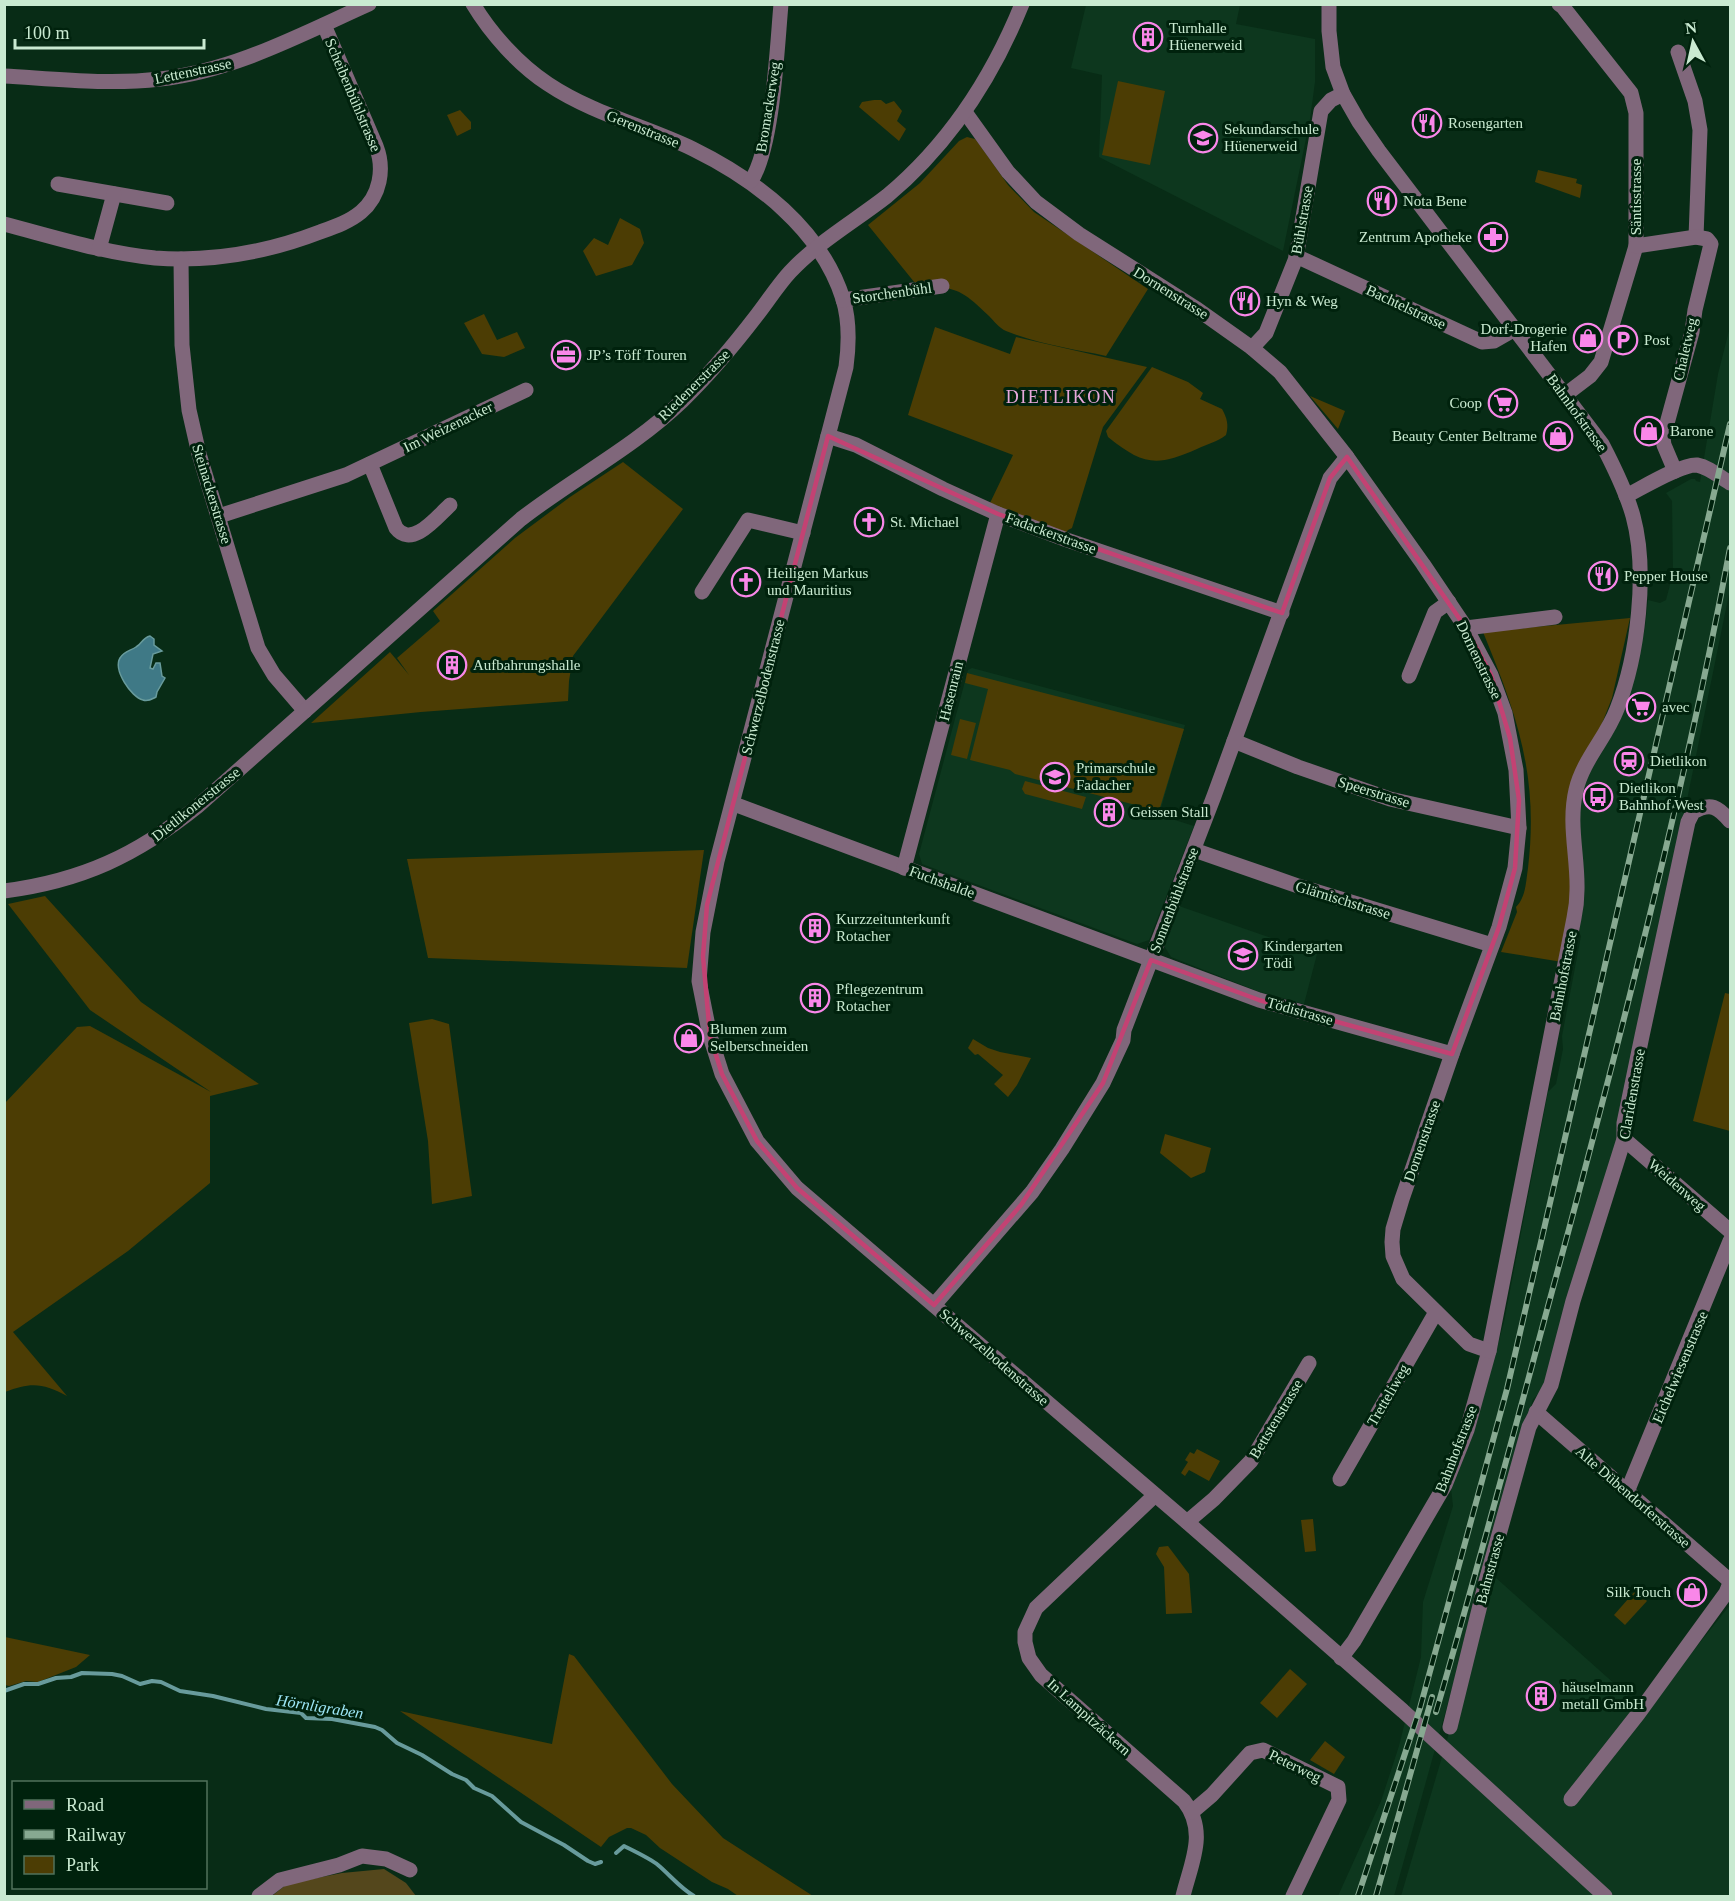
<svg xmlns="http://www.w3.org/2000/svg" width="1735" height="1901" font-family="Georgia,serif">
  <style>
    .built { fill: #0d371e }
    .green { fill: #4c3d04 }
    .forest { fill: #54471c }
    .water { fill: #3f7986; stroke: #689b9c; stroke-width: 1.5 }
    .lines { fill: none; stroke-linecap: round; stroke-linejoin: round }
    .stream { stroke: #689b9c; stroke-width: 4 }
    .minor { stroke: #80677b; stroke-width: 15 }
    .rail-casing { stroke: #87a991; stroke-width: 6 }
    .rail { stroke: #00220d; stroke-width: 4; stroke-dasharray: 11; stroke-linecap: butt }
    .marked { fill: none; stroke: #c34273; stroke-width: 4.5; stroke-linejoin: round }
    .labels { text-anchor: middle; stroke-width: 6; stroke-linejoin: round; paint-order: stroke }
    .poi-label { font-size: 15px; fill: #c9ead1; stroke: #00220d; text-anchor: start }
    .street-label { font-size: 15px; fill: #c9ead1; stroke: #00220d }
    .water-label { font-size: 16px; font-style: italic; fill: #9ce6f6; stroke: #00220d }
    .quarter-label { font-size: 18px; letter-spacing: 1.5px; fill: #e7a8dc; stroke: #00220d }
  </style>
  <rect width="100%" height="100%" fill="#082c16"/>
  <g class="built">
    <polygon points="1086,5 1240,5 1236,24 1315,39 1315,82 1310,119 1283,251 1099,157 1102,75 1071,68"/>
    <polygon points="1730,327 1730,589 1614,1158 1543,1389 1533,1399 1394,1896 1338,1896 1381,1801 1399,1746 1421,1657 1423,1602 1453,1506 1451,1488 1476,1425 1504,1322 1548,1092 1556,1084 1563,1049 1562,1036 1581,936 1579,932 1584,902 1579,819 1583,788 1589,774 1619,723 1629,696 1645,628 1648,600 1660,603 1666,600 1673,573 1672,501 1666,493 1691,479 1695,479 1696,481 1700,482 1718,374"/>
    <polygon points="972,668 1185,725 1159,815 1194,826 1149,940 1137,944 922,864 919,854 968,670"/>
    <polygon points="1179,906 1317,954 1304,1004 1257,991 1171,957 1163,944"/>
    <polygon points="1495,1577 1645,1711 1730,1605 1730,1896 1401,1896"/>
  </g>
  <g class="green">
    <polygon points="1118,81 1165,91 1150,165 1102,155"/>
    <polygon points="874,100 881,100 886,104 894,101 902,111 897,121 906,129 899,141 859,107 862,102"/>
    <polygon points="460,110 471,122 471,129 457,136 447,115"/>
    <path d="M967,137L975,139L979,144L1008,185L1034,212L1148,289L1106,356C1073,349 1037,344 1006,331C999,328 994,321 989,316C963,291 955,285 919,288L868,225L920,183L959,141Z"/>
    <polygon points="1538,170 1577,179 1576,183 1582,185 1580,198 1535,182"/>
    <polygon points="620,218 640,229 644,243 632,265 596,276 583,251 594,238 608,245"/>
    <polygon points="484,314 497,340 517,332 525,348 504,357 482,354 464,323"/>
    <polygon points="935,327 1010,354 1016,337 1147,367 1103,427 1072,528 1068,530 1066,533 990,503 1013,455 908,415"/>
    <path d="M1152,367L1188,382L1203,393L1200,399L1222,409C1227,418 1229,425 1226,435C1217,442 1207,444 1197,449C1156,467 1143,465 1108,437L1106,431Z"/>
    <polygon points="1310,396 1345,411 1338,429"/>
    <polygon points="623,462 683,509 573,656 569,681 568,701 421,712 311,723 390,652 409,675 397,658 440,621 433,611 515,538 570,497"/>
    <path d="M1630,618L1612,698L1601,726L1575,778L1573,890L1562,962L1501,952L1517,912L1516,907C1526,897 1526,881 1528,868C1539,776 1517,715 1483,632Z"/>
    <polygon points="967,673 1184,729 1159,811 1015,774 1010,770 970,760 988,689 965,683"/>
    <polygon points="960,719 976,723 967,759 951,755"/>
    <polygon points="1025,781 1086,797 1082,809 1025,794 1022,789"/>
    <polygon points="704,850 687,968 428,958 407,859"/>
    <path d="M45,896L141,1002L259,1084L210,1096V1183L128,1251L13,1332L67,1396C43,1383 31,1382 5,1392V1103L77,1027L90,1026L211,1092L90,1010L8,904Z"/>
    <polygon points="1725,993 1730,994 1730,1131 1693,1121"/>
    <polygon points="432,1019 449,1024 472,1196 432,1204 428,1141 409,1023"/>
    <polygon points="973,1039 988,1048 1000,1052 1031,1058 1017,1085 1008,1097 994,1084 1003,1075 978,1054 975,1055 968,1048"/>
    <polygon points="1165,1134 1211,1148 1205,1172 1191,1178 1160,1153"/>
    <polygon points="1197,1449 1220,1461 1209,1481 1189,1470 1185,1476 1181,1473 1188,1462 1185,1460 1190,1452 1194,1454"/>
    <polygon points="1313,1519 1316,1551 1305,1552 1301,1520"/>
    <polygon points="1168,1546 1189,1574 1192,1613 1166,1614 1164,1567 1156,1554 1159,1547"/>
    <polygon points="1636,1590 1647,1601 1625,1625 1614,1615"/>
    <polygon points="5,1637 90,1655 76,1667 38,1682 26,1681 9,1686 5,1685"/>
    <polygon points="569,1654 574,1656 672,1784 723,1838 813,1896 738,1896 728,1889 712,1882 660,1848 646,1835 631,1828 627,1828 609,1837 601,1847 400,1711 552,1744"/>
    <polygon points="1290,1669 1307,1684 1277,1718 1260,1703"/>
    <polygon points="1325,1741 1345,1757 1334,1774 1310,1760"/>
  </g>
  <polygon class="forest" points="384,1869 406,1883 416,1896 272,1896 287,1884 342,1873"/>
  <path class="water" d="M150,636L154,639V645L162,651L153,654L150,668L153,669L156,663H160L162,676L165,678L157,692L156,697C152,699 148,702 143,700C131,697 113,670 120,658C124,651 130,651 136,647C142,644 142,638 150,636Z"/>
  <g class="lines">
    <g class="stream">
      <polyline points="4,1691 24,1684 38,1684 56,1678 71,1677 82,1673 112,1674 122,1676 140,1684 152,1681 161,1682 180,1691 213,1696 266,1709 301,1713 306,1718 332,1719 375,1727 382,1730 397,1743 422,1755 452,1774 466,1780 474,1788 492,1796 521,1822 564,1845 588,1861 595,1864 601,1862"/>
      <path d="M616,1853L624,1846C632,1850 651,1859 658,1865C670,1875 680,1888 694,1896"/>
    </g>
    <g class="minor">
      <path d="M473,4C491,34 519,65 548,84C593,114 645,126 693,149C756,180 821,229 843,299C850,322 849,345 846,367L717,861L703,932L699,981L710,1036L722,1074L757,1141L797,1188L1187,1522L1403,1711L1605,1896"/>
      <path d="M1329,4V31L1333,67L1343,94L1359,122L1379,151L1602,444C1614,467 1626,491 1633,516C1648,571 1638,656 1617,709C1606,738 1583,760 1576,790C1568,824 1578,857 1577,890C1577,899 1576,909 1574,918L1489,1351L1467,1430L1445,1485L1354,1641L1341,1658"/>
      <polyline points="1559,4 1563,7 1631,93 1636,113 1636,246 1601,362 1590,376 1565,395"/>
      <polyline points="1678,52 1695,101 1700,130 1696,237"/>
      <path d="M4,76C56,79 108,85 160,79C234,71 302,34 369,4"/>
      <polyline points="965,112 1008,172 1036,202 1079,234 1197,309 1252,348 1280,372 1347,457 1423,564 1466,628 1491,675 1505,713 1516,770 1519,828 1515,868 1499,927 1452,1054 1402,1199 1393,1229 1392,1242 1393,1256 1403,1279 1469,1344 1489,1351"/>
      <path d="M751,181C773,147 777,48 781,4"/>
      <polyline points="58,184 167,203"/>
      <path d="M4,224C54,237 104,253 155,258C211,262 268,252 320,232C334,227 349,222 361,212C380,196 385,169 376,146L324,25"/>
      <polyline points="1636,246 1696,237 1707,239 1711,244 1695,310 1692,332 1663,438 1664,445 1675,471"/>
      <polyline points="99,249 114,194"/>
      <polyline points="1296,256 1482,342 1494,341 1515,329"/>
      <polyline points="181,259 182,345 189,410 199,454 258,648 274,675 305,711"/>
      <polyline points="843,300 942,286"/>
      <polyline points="1252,348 1266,333 1296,258 1321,111 1331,100 1343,94"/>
      <polyline points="828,436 856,445 943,489 998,514 1067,540 1282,613"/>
      <path d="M370,464L396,528C412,549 437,517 450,505"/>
      <path d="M1626,496C1642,488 1681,464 1697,465C1709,467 1720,477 1730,483"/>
      <polyline points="219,516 346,475 526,390"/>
      <polyline points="702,592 748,520 803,533"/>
      <polyline points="1466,628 1555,617"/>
      <polyline points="1409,676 1435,612 1449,602"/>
      <polyline points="1234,741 1298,767 1390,799 1519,828"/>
      <polyline points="734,804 1259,1000 1452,1054"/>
      <polyline points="1194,850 1298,886 1492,945"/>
      <polyline points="904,868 998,514"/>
      <path d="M4,891C82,881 137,855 198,806L521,519C574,478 634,447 682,401C710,374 734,345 757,315C768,301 778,285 790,272C818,242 855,221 887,196C948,145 992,78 1022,4"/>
      <polyline points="1624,1139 1730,1231"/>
      <polyline points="934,1305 1032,1192 1062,1149 1103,1083 1123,1040 1124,1030 1214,796 1330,478 1347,457"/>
      <polyline points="1536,1412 1730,1581"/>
      <polyline points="1340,1479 1436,1312"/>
      <polyline points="1627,1492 1730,1241"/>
      <path d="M1154,1496L1036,1608L1025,1632V1642L1029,1658L1041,1675L1184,1801C1208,1832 1191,1863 1183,1896"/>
      <polyline points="1187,1522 1214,1499 1251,1461 1309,1363"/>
      <path d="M1450,1727L1486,1581L1529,1427L1551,1385L1573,1301L1624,1139V1123L1642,1036L1688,822L1693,812C1711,802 1718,807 1730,821"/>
      <polyline points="1571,1799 1638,1714 1726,1593 1730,1583"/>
      <polyline points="1192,1812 1212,1795 1250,1753 1263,1750 1338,1787 1339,1800 1293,1896"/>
      <polyline points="259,1896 280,1880 339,1865 362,1856 386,1859 410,1870"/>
    </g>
    <g class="rail-casing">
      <g id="rail">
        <path d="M1436,1712C1483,1551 1525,1390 1569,1229C1629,1004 1687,777 1730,548"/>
        <polyline points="1358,1896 1420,1708 1507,1389 1730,424"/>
        <polyline points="1376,1896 1432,1697"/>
      </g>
    </g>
    <use href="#rail" class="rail"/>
  </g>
  <path class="marked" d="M828,436L998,514L1282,613L1330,478L1347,457L1466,628L1491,675L1510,738L1519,800L1515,868L1499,927L1452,1054L1259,1000L1151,960L1103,1083L1021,1205L934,1305L797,1188L757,1141L722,1074L710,1036L703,956L707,905Z"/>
  <defs>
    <g id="building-ring" transform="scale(1.5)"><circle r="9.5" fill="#00220d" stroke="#f987e9" stroke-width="1.5"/><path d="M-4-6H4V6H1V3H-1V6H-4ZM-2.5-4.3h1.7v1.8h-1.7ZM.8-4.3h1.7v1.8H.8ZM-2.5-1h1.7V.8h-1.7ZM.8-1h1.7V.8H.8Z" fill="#f987e9"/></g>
    <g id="restaurant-ring" transform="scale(1.5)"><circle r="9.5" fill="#00220d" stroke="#f987e9" stroke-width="1.5"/><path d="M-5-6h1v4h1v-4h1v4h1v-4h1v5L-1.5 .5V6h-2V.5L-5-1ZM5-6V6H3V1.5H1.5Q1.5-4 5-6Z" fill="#f987e9"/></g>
    <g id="school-ring" transform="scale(1.5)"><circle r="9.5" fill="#00220d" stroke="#f987e9" stroke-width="1.5"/><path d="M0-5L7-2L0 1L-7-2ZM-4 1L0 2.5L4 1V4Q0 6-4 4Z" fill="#f987e9"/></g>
    <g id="pharmacy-ring" transform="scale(1.5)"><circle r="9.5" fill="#00220d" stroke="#f987e9" stroke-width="1.5"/><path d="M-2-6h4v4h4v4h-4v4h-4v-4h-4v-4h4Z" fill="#f987e9"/></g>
    <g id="shop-ring" transform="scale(1.5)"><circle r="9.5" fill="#00220d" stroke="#f987e9" stroke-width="1.5"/><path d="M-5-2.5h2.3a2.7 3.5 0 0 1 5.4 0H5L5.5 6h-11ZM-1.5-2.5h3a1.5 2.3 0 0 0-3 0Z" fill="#f987e9"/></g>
    <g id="parking-ring" transform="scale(1.5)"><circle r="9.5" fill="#00220d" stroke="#f987e9" stroke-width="1.5"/><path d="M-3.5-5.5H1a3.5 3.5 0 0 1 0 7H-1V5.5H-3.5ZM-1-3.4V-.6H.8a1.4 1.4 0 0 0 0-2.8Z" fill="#f987e9"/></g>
    <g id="office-ring" transform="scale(1.5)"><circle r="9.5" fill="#00220d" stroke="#f987e9" stroke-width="1.5"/><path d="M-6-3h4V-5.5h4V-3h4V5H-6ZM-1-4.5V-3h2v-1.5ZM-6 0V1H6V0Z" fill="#f987e9"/></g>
    <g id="supermarket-ring" transform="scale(1.5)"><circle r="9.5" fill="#00220d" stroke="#f987e9" stroke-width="1.5"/><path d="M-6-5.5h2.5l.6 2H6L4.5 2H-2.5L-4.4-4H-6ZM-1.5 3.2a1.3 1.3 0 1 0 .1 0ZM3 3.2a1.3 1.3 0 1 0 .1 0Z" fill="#f987e9"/></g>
    <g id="church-ring" transform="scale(1.5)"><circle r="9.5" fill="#00220d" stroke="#f987e9" stroke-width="1.5"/><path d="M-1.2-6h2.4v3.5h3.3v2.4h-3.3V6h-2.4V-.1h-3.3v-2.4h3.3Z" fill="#f987e9"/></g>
    <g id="station-ring" transform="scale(1.5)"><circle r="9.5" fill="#00220d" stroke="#f987e9" stroke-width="1.5"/><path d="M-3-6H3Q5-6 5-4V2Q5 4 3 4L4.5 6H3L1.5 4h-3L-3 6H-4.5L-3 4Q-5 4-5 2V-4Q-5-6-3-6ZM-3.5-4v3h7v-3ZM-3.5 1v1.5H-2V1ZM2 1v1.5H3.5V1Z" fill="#f987e9"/></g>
    <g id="bus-ring" transform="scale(1.5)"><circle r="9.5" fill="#00220d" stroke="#f987e9" stroke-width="1.5"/><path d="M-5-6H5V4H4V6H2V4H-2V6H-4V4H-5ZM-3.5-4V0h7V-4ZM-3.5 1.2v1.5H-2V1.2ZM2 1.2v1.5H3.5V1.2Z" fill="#f987e9"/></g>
  </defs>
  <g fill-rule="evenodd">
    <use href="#building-ring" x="1148" y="37"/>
    <use href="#restaurant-ring" x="1427" y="123"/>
    <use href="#school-ring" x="1203" y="138"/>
    <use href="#restaurant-ring" x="1382" y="201"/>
    <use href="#pharmacy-ring" x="1493" y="237"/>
    <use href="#restaurant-ring" x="1245" y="301"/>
    <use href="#shop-ring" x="1588" y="338"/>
    <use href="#parking-ring" x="1623" y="340"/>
    <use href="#office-ring" x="566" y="355"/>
    <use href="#supermarket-ring" x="1503" y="403"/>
    <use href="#shop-ring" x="1649" y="431"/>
    <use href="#shop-ring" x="1558" y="436"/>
    <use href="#church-ring" x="869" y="522"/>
    <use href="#restaurant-ring" x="1603" y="576"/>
    <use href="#church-ring" x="746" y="582"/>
    <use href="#building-ring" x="452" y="665"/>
    <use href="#supermarket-ring" x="1641" y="707"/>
    <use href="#station-ring" x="1629" y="761"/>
    <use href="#school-ring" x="1055" y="777"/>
    <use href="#bus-ring" x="1598" y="797"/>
    <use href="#building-ring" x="1109" y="812"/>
    <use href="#building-ring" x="815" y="928"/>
    <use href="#school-ring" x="1243" y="955"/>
    <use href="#building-ring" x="815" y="998"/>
    <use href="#shop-ring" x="689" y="1038"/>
    <use href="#shop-ring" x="1692" y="1592"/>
    <use href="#building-ring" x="1541" y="1696"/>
  </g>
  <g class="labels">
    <g class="poi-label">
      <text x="1169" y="33">Turnhalle<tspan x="1169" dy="17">Hüenerweid</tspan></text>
      <text x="1448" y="128">Rosengarten</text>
      <text x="1224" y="134">Sekundarschule<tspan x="1224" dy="17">Hüenerweid</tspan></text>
      <text x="1403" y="206">Nota Bene</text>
      <text x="1472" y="242" text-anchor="end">Zentrum Apotheke</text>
      <text x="1266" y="306">Hyn &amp; Weg</text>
      <text x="1567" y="334" text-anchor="end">Dorf-Drogerie<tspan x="1567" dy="17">Hafen</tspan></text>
      <text x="1644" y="345">Post</text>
      <text x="587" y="360">JP’s Töff Touren</text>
      <text x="1482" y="408" text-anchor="end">Coop</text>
      <text x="1670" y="436">Barone</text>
      <text x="1537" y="441" text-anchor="end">Beauty Center Beltrame</text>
      <text x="890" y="527">St. Michael</text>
      <text x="767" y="578">Heiligen Markus<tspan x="767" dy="17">und Mauritius</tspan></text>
      <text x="1624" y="581">Pepper House</text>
      <text x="473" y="670">Aufbahrungshalle</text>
      <text x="1662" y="712">avec</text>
      <text x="1650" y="766">Dietlikon</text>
      <text x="1076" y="773">Primarschule<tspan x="1076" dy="17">Fadacher</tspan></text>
      <text x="1619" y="793">Dietlikon<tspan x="1619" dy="17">Bahnhof West</tspan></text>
      <text x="1130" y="817">Geissen Stall</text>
      <text x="836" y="924">Kurzzeitunterkunft<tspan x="836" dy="17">Rotacher</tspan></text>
      <text x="1264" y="951">Kindergarten<tspan x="1264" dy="17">Tödi</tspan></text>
      <text x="836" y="994">Pflegezentrum<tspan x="836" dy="17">Rotacher</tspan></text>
      <text x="710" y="1034">Blumen zum<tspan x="710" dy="17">Selberschneiden</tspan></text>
      <text x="1671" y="1597" text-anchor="end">Silk Touch</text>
      <text x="1562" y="1692">häuselmann<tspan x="1562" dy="17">metall GmbH</tspan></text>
    </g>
    <g class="street-label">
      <text transform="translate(193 71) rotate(-12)" y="5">Lettenstrasse</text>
      <text transform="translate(353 95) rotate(67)" y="5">Scheibenbühlstrasse</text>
      <text transform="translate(768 107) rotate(-81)" y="5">Bromackerweg</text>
      <text transform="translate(643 129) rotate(22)" y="5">Gerenstrasse</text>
      <text transform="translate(1636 197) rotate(-90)" y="5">Säntisstrasse</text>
      <text transform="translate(1302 220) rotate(-80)" y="5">Bühlstrasse</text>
      <text transform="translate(892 293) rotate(-8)" y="5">Storchenbühl</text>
      <text transform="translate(1171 293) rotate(32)" y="5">Dornenstrasse</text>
      <text transform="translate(1406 307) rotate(25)" y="5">Bachtelstrasse</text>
      <text transform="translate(1685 349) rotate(-77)" y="5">Chaletweg</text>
      <text transform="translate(694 385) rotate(-45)" y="5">Riedenerstrasse</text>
      <text transform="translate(1577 413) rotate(54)" y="5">Bahnhofstrasse</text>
      <text transform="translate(448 427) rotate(-26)" y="5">Im Weizenacker</text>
      <text transform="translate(212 494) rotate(73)" y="5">Steinackerstrasse</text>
      <text transform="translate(1051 533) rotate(20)" y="5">Fadackerstrasse</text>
      <text transform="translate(1479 660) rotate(64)" y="5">Dornenstrasse</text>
      <text transform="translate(763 687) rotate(-76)" y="5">Schwerzelbodenstrasse</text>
      <text transform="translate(951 691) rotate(-76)" y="5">Hasenrain</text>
      <text transform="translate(1374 792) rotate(17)" y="5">Speerstrasse</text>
      <text transform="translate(196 804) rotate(-39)" y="5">Dietlikonerstrasse</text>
      <text transform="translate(942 882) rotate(20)" y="5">Fuchshalde</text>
      <text transform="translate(1174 900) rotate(-69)" y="5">Sonnenbühlstrasse</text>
      <text transform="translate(1343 900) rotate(17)" y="5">Glärnischstrasse</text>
      <text transform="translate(1563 976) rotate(-79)" y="5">Bahnhofstrasse</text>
      <text transform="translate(1300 1011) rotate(16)" y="5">Tödistrasse</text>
      <text transform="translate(1632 1094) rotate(-80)" y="5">Claridenstrasse</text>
      <text transform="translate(1422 1141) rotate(-71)" y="5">Dornenstrasse</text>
      <text transform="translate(1677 1185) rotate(41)" y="5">Weidenweg</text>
      <text transform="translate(994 1357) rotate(41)" y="5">Schwerzelbodenstrasse</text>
      <text transform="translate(1680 1367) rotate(-67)" y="5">Eichelwiesenstrasse</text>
      <text transform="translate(1388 1395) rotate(-60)" y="5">Tretteliweg</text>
      <text transform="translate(1276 1419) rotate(-59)" y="5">Bettstenstrasse</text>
      <text transform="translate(1456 1449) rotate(-69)" y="5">Bahnhofstrasse</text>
      <text transform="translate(1633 1497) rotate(41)" y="5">Alte Dübendorferstrasse</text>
      <text transform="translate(1490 1569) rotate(-75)" y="5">Bahnstrasse</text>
      <text transform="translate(1089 1717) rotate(42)" y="5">In Lampitzäckern</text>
      <text transform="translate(1295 1766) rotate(26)" y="5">Peterweg</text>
    </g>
    <g class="water-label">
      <text transform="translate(320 1706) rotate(9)" y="6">Hörnligraben</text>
    </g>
    <g class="quarter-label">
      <text x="1061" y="403">DIETLIKON</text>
    </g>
  </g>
  <rect width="1735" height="1901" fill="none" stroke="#c9ead1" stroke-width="12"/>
  <rect x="12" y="1781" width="195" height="108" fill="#00220d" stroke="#50725b" stroke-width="1.5"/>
  <rect x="24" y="1800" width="30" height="9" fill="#80677b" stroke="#50725b" stroke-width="1.5"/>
  <text x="66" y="1811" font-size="18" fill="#c9ead1">Road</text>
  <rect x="24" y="1830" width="30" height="9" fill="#87a991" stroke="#50725b" stroke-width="1.5"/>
  <text x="66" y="1841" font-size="18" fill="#c9ead1">Railway</text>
  <rect x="24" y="1856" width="30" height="18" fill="#4c3d04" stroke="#50725b" stroke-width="1.5"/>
  <text x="66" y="1871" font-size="18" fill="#c9ead1">Park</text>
  <g transform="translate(1693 42) rotate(352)" stroke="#00220d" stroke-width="4.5" paint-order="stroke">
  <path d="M0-4.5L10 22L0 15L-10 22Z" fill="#c9ead1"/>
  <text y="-9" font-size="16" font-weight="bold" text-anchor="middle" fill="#c9ead1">N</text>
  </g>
  <path d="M15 39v9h189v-9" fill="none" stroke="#c9ead1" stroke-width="3"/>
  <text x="24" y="39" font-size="18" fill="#c9ead1" stroke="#00220d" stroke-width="4.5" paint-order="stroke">100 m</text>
</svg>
